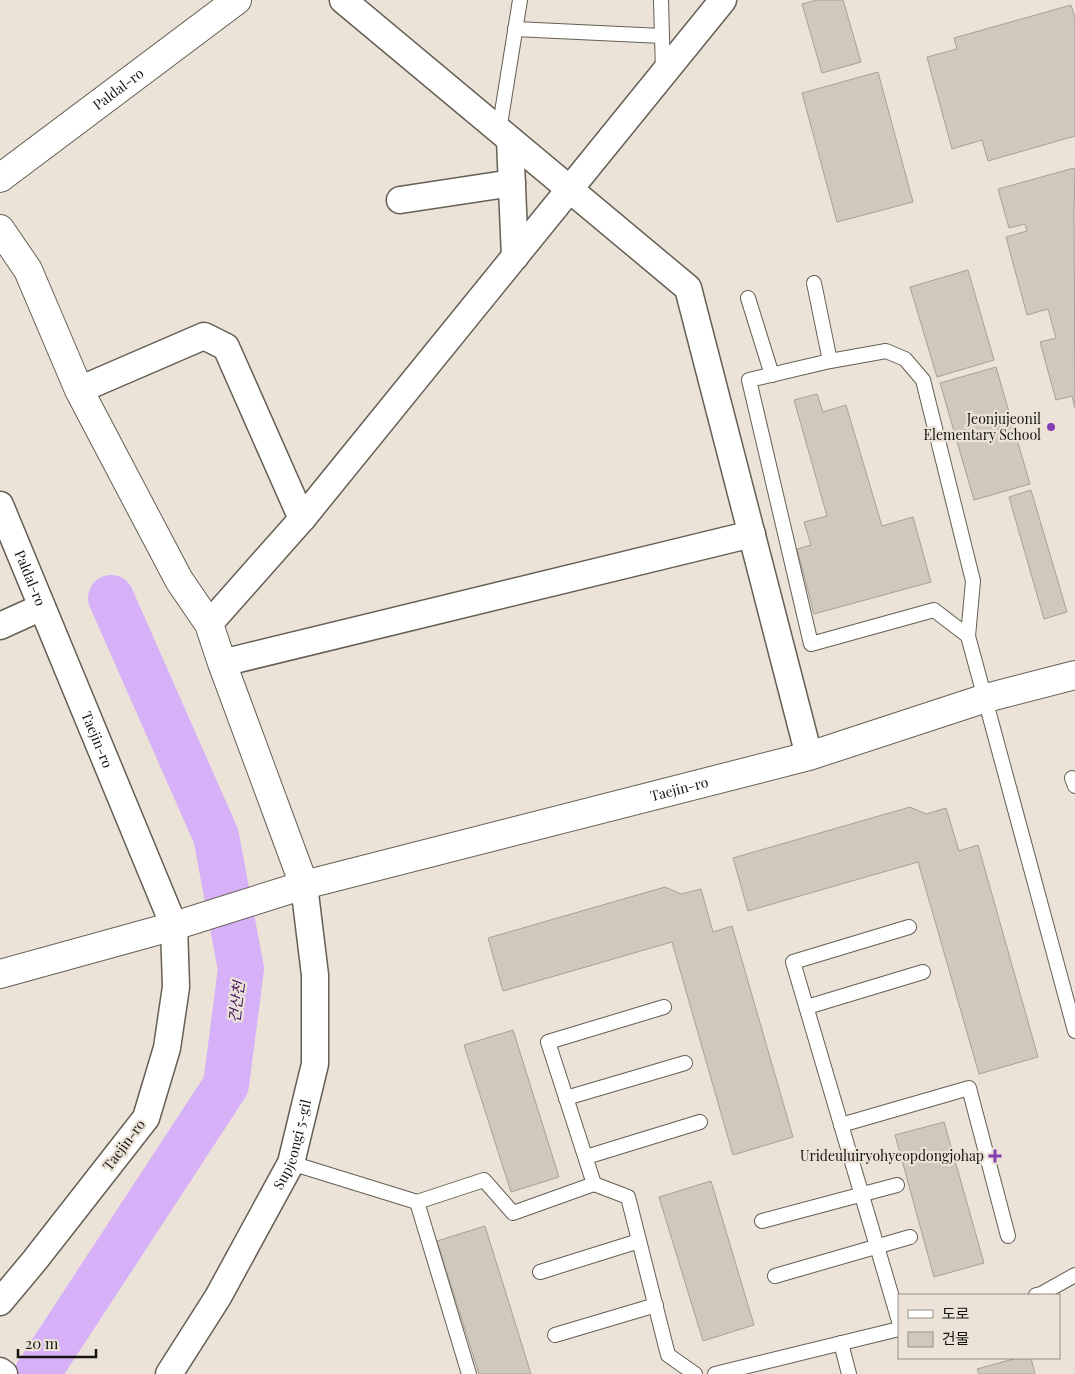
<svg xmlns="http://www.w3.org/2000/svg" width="1075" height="1374" font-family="'Playfair Display','Noto Sans KR',serif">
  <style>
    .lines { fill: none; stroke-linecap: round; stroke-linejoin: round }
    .river { stroke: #d7b1f7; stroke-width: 46 }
    .building { fill: #cfc8bc; stroke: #a7a095 }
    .service-casing { stroke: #655f54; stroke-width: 16 }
    .minor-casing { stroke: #655f54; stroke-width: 29 }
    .tertiary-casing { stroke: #655f54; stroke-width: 30 }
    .service { stroke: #fff; stroke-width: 14 }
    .minor { stroke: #fff; stroke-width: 26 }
    .tertiary { stroke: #fff; stroke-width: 28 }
    .poi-dot { fill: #833eb1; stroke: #ebe3d7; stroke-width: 2 }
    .labels { text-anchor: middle; stroke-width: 4.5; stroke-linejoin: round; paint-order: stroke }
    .street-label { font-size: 14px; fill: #161410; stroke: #ebe3d7 }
    .poi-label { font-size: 14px; fill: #161410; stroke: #ebe3d7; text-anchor: end }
    .water-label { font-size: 15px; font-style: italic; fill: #431261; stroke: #ebe3d7 }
  </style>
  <rect width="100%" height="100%" fill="#ebe3d7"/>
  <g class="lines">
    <polyline class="river" points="37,1374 226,1085 241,969 216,836 111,598"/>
  </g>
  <g class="building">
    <polygon points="817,0 843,0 861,62 822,73 802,4"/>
    <polygon points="1071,5 1075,18 1075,136 988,161 982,140 952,149 927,57 957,49 954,38"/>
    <polygon points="878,72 913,202 837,222 802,93"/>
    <polygon points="1074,168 1075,171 1074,210 1075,408 1072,396 1056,400 1040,342 1056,338 1048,309 1027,315 1006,237 1027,231 1025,224 1009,228 998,189"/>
    <polygon points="968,270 994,360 937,377 910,287"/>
    <polygon points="996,367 1030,484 974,500 940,383"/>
    <polygon points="817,394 823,412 846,405 882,526 913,517 931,582 814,614 797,549 811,545 804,522 827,516 794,400"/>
    <polygon points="1031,490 1067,612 1044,619 1009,497"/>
    <polygon points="910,807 926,814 946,808 959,851 978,845 1038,1057 979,1074 918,862 748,911 733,858"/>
    <polygon points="665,887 681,894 701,889 713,932 732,926 793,1137 733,1155 672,942 503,991 488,938"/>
    <polygon points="513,1030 559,1177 511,1192 464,1045"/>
    <polygon points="944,1122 984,1263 934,1277 895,1135"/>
    <polygon points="711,1181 754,1325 703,1341 659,1197"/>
    <polygon points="485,1226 531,1374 479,1374 437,1241"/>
    <polygon points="1017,1358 1031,1358 1035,1374 979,1374 977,1369"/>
  </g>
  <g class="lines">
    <g class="service-casing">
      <g id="service">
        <polyline points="661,0 663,72"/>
        <polyline points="515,29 662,36"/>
        <polyline points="499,131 520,0"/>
        <polyline points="814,283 830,361"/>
        <polyline points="748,298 772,375"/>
        <polyline points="968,636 934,610 811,644 749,380 830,361 886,351 905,359 923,380 973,581 968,636 1075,1031"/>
        <polyline points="1072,778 1075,786"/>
        <polyline points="664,1007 548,1042 594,1184 628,1197 668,1355 695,1374"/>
        <polyline points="807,1007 923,972"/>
        <polyline points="566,1098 685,1063"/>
        <polyline points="841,1125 969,1088 1008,1236"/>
        <polyline points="586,1157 700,1122"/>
        <polyline points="291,1163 417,1202 484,1180 513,1213 594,1184"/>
        <polyline points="417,1202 469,1374"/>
        <polyline points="762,1221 897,1185"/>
        <polyline points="540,1272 639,1241"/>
        <polyline points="775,1276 910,1237"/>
        <polyline points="1036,1295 1041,1294 1075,1275"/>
        <polyline points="899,1321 793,962 909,927"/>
        <polyline points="555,1335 656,1305"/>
        <polyline points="841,1343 849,1374"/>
        <polyline points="715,1374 899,1329"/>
      </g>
    </g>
    <g class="minor-casing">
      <g id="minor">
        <polyline points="343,0 688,288 809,756"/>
        <polyline points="510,140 515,257"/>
        <polyline points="400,200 512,183"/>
        <polyline points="79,390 204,336 226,347 302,519"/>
        <path id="s1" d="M0,505L174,926L176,987L167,1048L146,1118L35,1260L0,1302"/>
        <polyline points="209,624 302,519 723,0"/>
        <polyline points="0,626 42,607"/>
        <polyline points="222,663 752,534"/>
        <polyline points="0,1371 4,1374"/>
        <path id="s2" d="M169,1374L218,1297L291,1163L315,1064V975L304,885"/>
      </g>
    </g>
    <g class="tertiary-casing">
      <g id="tertiary">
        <path id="s3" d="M0,178L237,0"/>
        <polyline points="0,229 28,270 79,390 179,580 209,624 222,663 304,885"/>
        <path id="s4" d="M0,974L174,926L304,885L809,756L986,698L1075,675"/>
      </g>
    </g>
    <use href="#service" class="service"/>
    <use href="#minor" class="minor"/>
    <use href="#tertiary" class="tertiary"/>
  </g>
  <g class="poi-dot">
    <circle cx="1051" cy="427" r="5"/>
    <path d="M992.5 1148.5h5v5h5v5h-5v5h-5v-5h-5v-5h5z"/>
  </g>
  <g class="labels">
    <g class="street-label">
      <text dy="5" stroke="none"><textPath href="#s3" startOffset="148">Paldal-ro</textPath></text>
      <text dy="5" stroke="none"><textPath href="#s1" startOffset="79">Paldal-ro</textPath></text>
      <text dy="5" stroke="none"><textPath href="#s1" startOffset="254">Taejin-ro</textPath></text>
      <text dy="5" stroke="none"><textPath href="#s4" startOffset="704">Taejin-ro</textPath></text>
      <text dy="5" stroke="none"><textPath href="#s2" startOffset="262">Supjeongi 5-gil</textPath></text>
      <text transform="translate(124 1145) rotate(-53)" y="5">Taejin-ro</text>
    </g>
    <g class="poi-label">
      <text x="1041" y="424">Jeonjujeonil<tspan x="1041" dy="16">Elementary School</tspan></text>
      <text x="984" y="1161">Urideuluiryohyeopdongjohap</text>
    </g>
    <g class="water-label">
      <text transform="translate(237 1002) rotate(-83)" y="5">건산천</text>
    </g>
  </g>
  <rect x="898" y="1294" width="162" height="65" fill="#ebe3d7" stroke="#969087"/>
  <rect x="908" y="1310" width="25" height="8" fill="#ffffff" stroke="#969087"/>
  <text x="942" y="1319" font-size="15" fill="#161410">도로</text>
  <rect x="908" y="1332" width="25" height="15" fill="#cfc8bc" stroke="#969087"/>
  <text x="942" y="1344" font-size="15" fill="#161410">건물</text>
  <path d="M18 1349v8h78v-8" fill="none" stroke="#161410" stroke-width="2.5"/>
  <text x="25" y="1349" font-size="15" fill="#161410" stroke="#ebe3d7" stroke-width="4" paint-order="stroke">20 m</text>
</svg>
